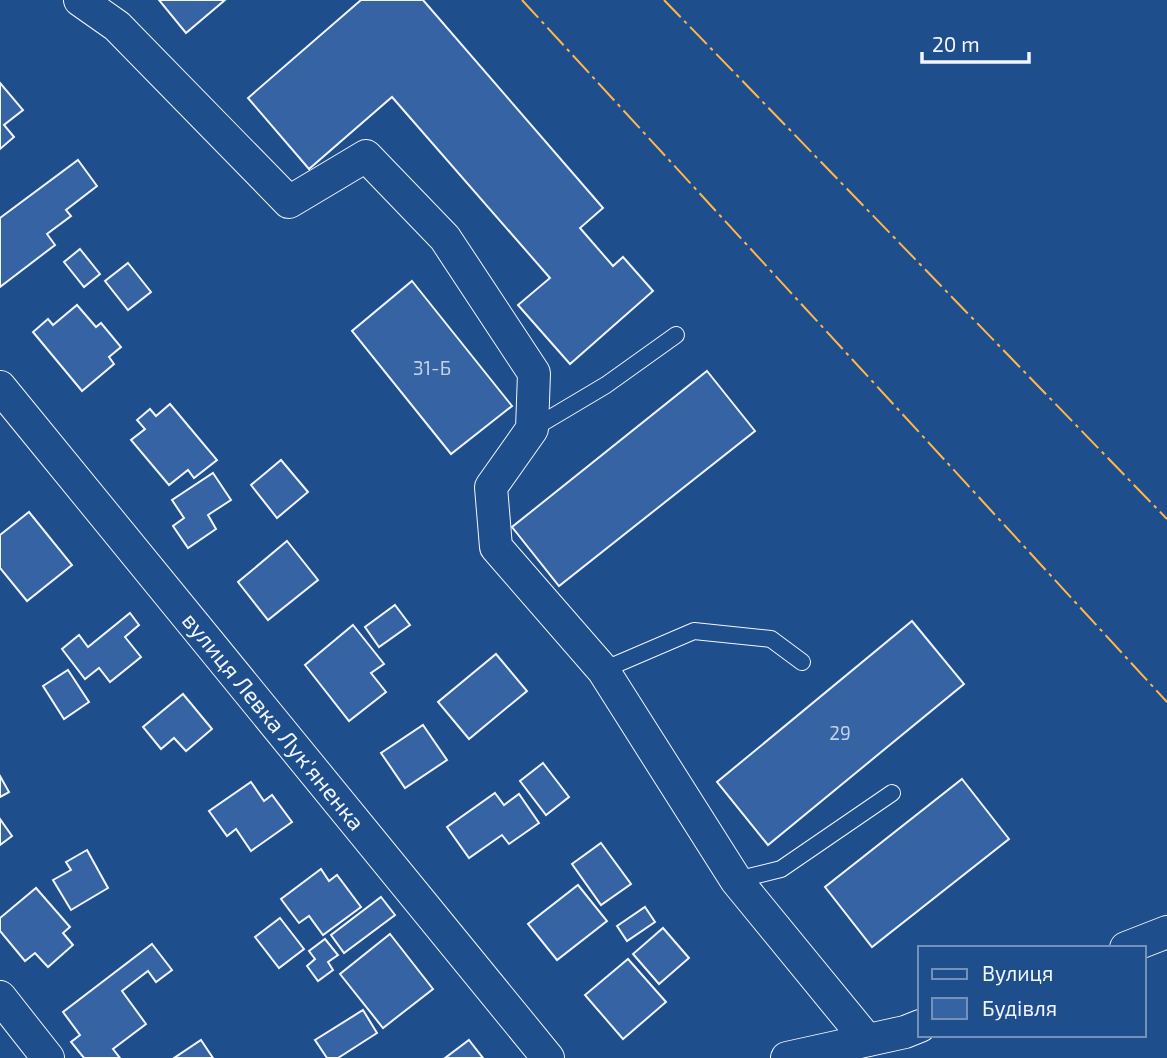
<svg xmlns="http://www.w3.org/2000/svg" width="1167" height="1058" font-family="'Exo 2',sans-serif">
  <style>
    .building { fill: #3563a3; stroke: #f2f6ff; stroke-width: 2 }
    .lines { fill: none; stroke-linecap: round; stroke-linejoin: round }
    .service-casing { stroke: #f2f6ff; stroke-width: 18 }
    .minor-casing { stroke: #f2f6ff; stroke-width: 34 }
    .service { stroke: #1f4e8c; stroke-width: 16 }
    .minor { stroke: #1f4e8c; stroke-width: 32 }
    .power { stroke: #ffb74d; stroke-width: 2; stroke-dasharray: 24 5 3.5 5; stroke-linecap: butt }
    .labels { text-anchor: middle; stroke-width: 5; stroke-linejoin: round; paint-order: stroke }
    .number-label { font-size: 19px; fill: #c3d1e8 }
    .street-label { font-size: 23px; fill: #f2f6ff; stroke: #1f4e8c }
  </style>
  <rect width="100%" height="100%" fill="#1f4e8c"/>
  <g class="building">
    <polygon points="159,0 225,0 186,33"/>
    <polygon points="361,0 423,0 603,208 580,228 613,266 623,257 653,291 570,364 518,305 550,278 392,97 309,169 248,98"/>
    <polygon points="0,83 23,110 4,125 14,137 0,149"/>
    <polygon points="78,160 97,186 66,210 71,216 47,234 55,245 0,287 0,218"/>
    <polygon points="80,249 100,274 84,287 64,262"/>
    <polygon points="128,263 151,292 128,310 105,281"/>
    <polygon points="412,281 512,406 451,454 352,331"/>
    <polygon points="77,305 96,327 101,323 121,347 109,357 114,364 82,391 33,332 48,319 53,325"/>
    <polygon points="707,371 755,431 559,586 512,527"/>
    <polygon points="170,404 217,460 194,478 188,470 169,485 131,440 145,429 137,420 150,409 156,416"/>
    <polygon points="281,460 308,492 277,518 251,485"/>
    <polygon points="213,473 231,500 208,515 216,529 188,548 173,526 184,518 172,500"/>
    <polygon points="29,512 72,565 27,601 0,568 0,535"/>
    <polygon points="287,541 318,580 268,620 238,582"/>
    <polygon points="395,605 410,625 379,647 365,627"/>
    <polygon points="130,613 139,625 125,637 141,657 110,682 99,668 85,679 62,649 79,635 88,647"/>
    <polygon points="912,621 964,684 768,845 717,782"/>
    <polygon points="353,625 384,664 371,673 386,692 349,721 305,665"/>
    <polygon points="496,654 527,691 469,739 438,702"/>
    <polygon points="68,670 89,702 64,719 43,686"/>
    <polygon points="183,694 212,729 186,751 174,738 161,749 143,727"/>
    <polygon points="423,725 447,760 405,788 381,753"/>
    <polygon points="543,763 569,797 546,815 520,781"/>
    <polygon points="0,776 9,792 0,797"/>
    <polygon points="962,779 1009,839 872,947 825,887"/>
    <polygon points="251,782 264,801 272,795 292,822 251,851 236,829 227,836 209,811"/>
    <polygon points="495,793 504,805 519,794 539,823 509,844 502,835 469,858 447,827"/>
    <polygon points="0,819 12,836 0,845"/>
    <polygon points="601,843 631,884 601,905 572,864"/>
    <polygon points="87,850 108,888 71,910 53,880 71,870 66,862"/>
    <polygon points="321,869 329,881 337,875 361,907 323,935 309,916 299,923 281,899"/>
    <polygon points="578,885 607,921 557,960 528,924"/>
    <polygon points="36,888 70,927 63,933 73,945 48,967 35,953 25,961 0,931 0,918"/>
    <polygon points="381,897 395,915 344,953 331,935"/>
    <polygon points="645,907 655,922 627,941 617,926"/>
    <polygon points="280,918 304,949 279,968 255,937"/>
    <polygon points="663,928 689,958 659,984 633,954"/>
    <polygon points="390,934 433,989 383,1028 340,974"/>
    <polygon points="325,939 338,955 328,962 333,970 318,981 307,966 315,959 309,951"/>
    <polygon points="152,944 172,970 156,982 148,971 122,991 146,1024 113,1049 120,1058 84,1058 71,1042 80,1035 63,1012"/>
    <polygon points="628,959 666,1002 623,1039 585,995"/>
    <polygon points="363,1010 377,1033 338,1058 327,1058 315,1040"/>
    <polygon points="201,1040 213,1058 174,1058"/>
    <polygon points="469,1040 483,1058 445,1058"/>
  </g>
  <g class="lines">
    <g class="service-casing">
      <g id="service">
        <polyline points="532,429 606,385 676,335"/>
        <polyline points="603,670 694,631 771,639 802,662"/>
        <polyline points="736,880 781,869 892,793"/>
      </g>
    </g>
    <g class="minor-casing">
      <g id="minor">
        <polyline points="80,0 117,26 289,202 366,156 445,238 534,373 532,429 491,487 496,547 603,670 736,880 867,1040"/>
        <path id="s1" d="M0,387L548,1058"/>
        <polyline points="1126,948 1167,932"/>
        <polyline points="0,997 48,1058"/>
        <polyline points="787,1058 905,1032 920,1026"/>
      </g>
    </g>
    <use href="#service" class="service"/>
    <use href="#minor" class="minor"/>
    <g class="power">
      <polyline points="522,0 1167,702"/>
      <polyline points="664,0 1167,519"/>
    </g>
  </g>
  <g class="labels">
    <g class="number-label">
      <text x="432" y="375">31-Б</text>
      <text x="840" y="740">29</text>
    </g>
    <g class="street-label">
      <text dy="8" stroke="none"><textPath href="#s1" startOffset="432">вулиця Левка Лук'яненка</textPath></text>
    </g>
  </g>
  <rect x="918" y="946" width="228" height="91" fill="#1f4e8c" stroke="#7391ba" stroke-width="2"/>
  <rect x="932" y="969" width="35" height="10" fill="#1f4e8c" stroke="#7391ba" stroke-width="2"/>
  <text x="982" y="981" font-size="21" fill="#f2f6ff">Вулиця</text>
  <rect x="932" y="998" width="35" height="21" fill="#3563a3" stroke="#7391ba" stroke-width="2"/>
  <text x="982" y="1016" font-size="21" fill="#f2f6ff">Будівля</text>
  <path d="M922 52v10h107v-10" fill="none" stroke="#f2f6ff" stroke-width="3.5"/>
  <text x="932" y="52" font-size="21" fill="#f2f6ff" stroke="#1f4e8c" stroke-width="5" paint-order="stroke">20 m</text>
</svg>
